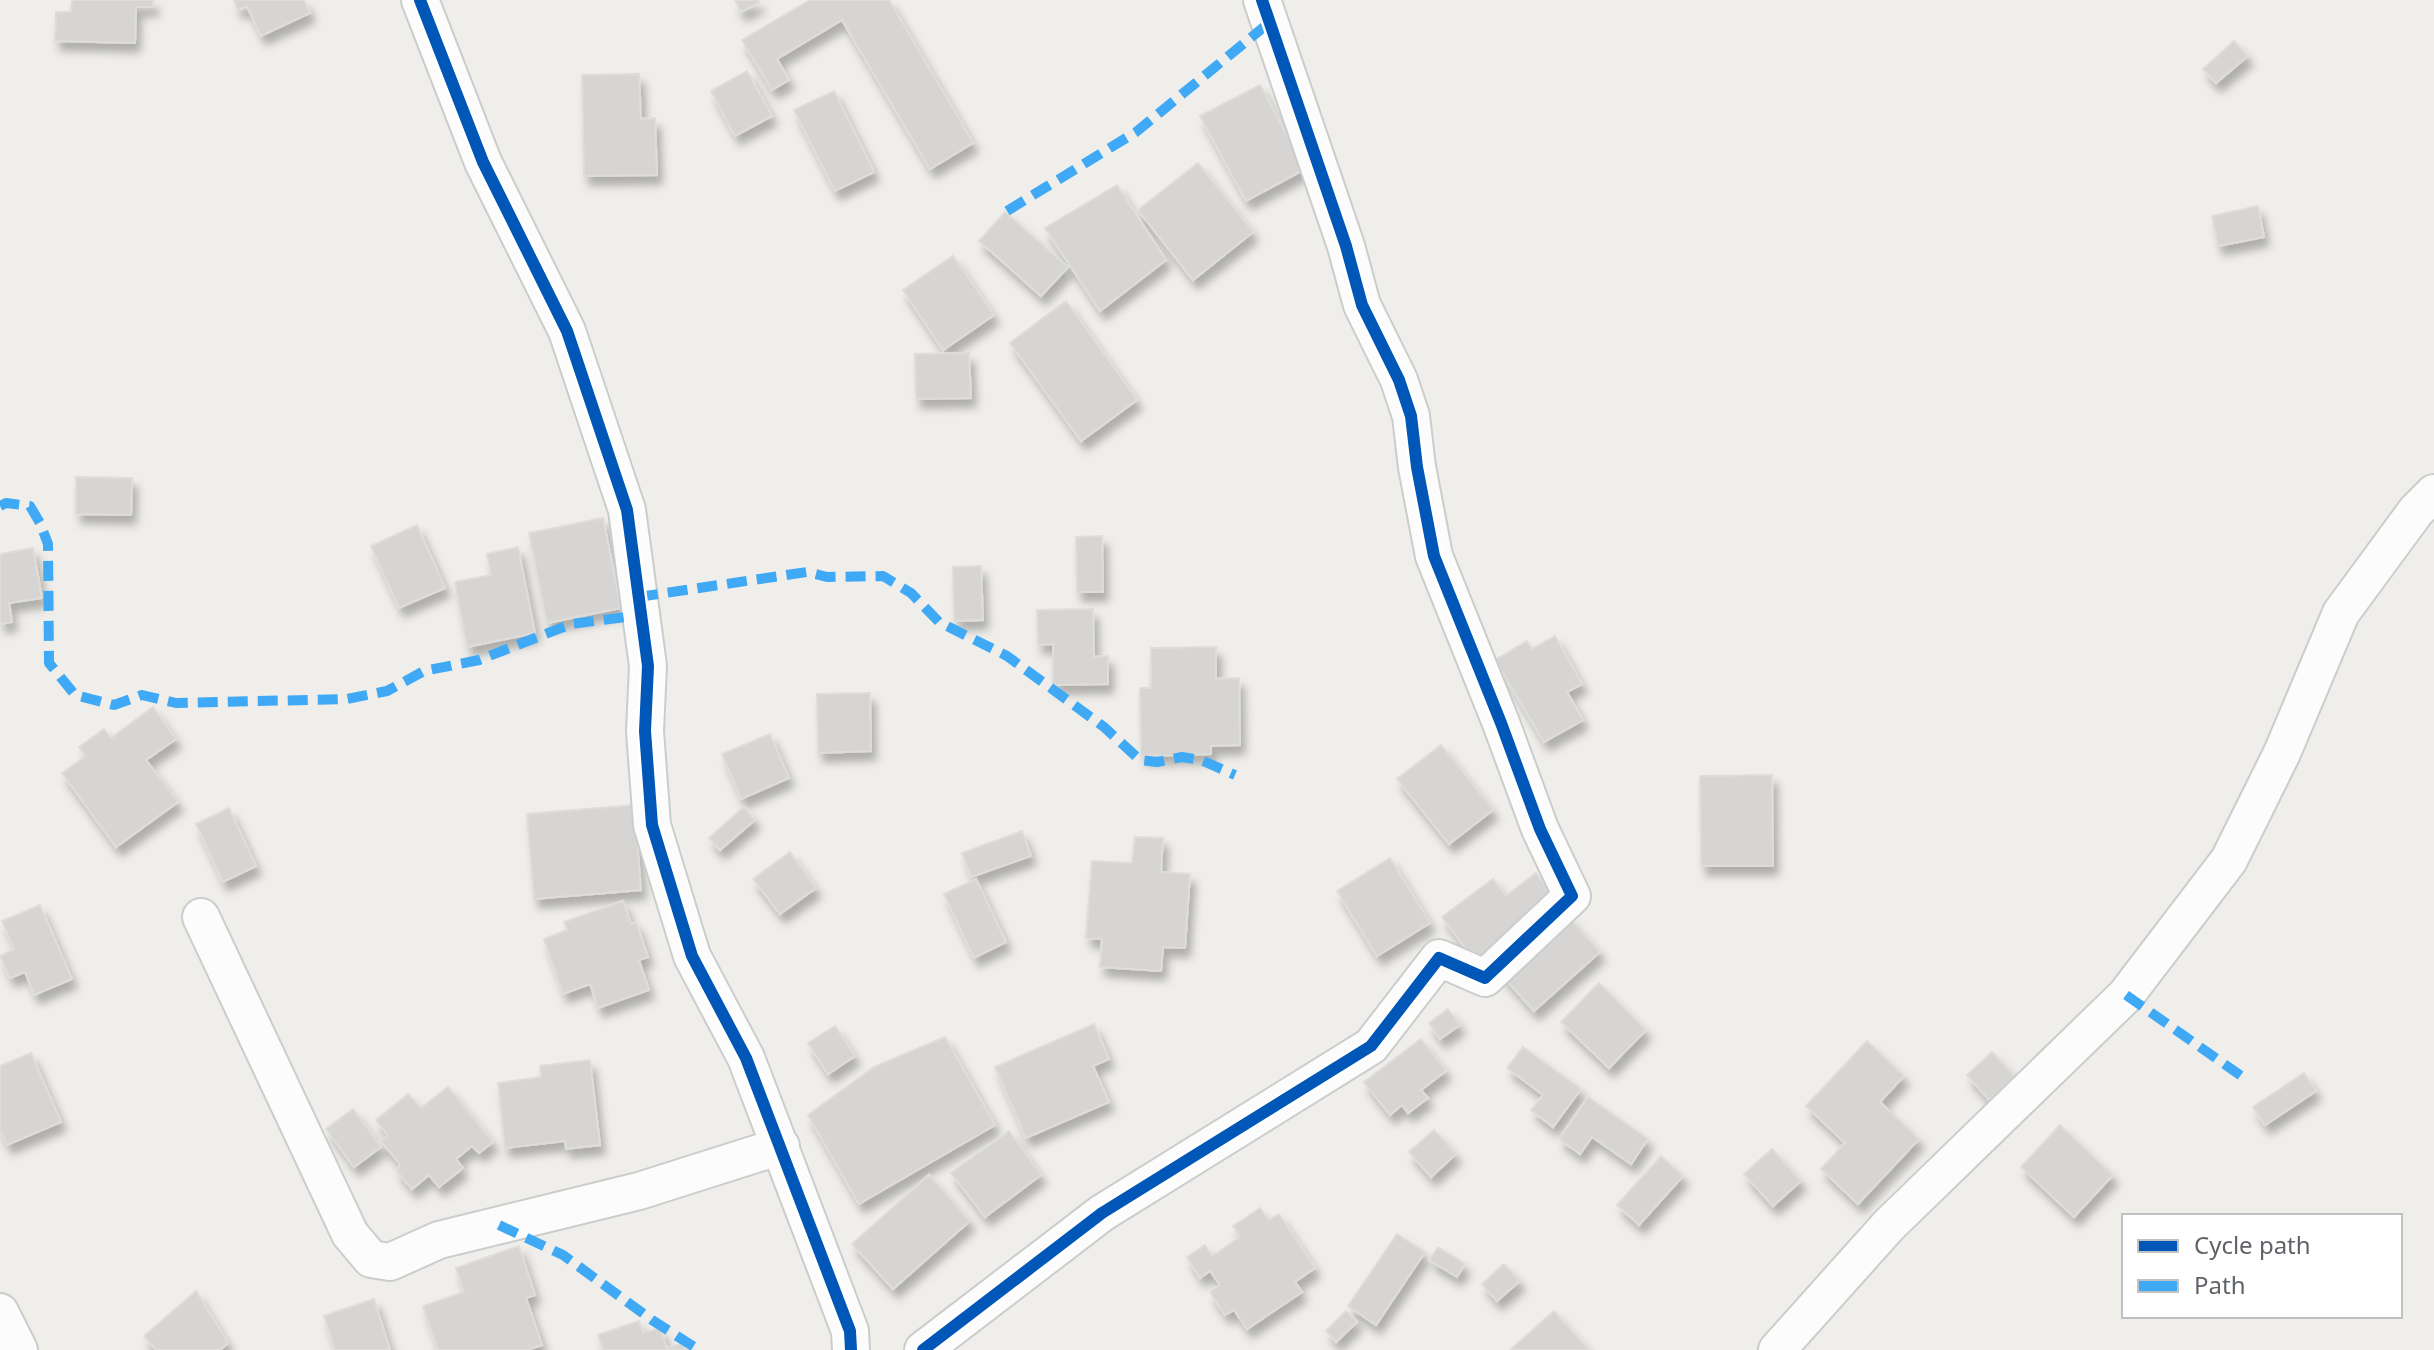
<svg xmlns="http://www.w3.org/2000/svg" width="2434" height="1350" font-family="'Noto Sans',sans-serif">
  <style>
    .building { fill: #d6d5d3; stroke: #deddd9; stroke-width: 2; filter: url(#shadow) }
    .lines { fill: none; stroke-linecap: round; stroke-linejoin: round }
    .street-casing { stroke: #cbcccc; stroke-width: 40 }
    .street { stroke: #fdfcfc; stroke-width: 36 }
    .quiet { stroke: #3fa9f5; stroke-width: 10; stroke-dasharray: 20 10; stroke-linecap: butt }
    .cycleway-casing { stroke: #fff; stroke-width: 17 }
    .cycleway { stroke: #0057b8; stroke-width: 12 }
  </style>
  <defs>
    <filter id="shadow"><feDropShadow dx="5" dy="9" stdDeviation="4" flood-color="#0004"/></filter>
  </defs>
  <rect width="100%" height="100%" fill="#efeeea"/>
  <g class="building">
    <polygon points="72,0 153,0 153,7 136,7 135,43 55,41 56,12 71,12"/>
    <polygon points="234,0 304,0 310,13 261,36 247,6 238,10"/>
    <polygon points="735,0 758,0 759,3 741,12"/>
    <polygon points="810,0 889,0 973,143 930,169 842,20 777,59 789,80 772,90 742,40"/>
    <polygon points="2234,41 2248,56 2216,83 2203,69"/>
    <polygon points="747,71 772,116 735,136 711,91"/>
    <polygon points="639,74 641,119 655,118 657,175 584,176 582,75"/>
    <polygon points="1260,85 1305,169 1246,201 1200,116"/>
    <polygon points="834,91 874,172 835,191 794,110"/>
    <polygon points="1198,163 1253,232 1193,280 1138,210"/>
    <polygon points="1117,185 1166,260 1100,311 1045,228"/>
    <polygon points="2258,206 2264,237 2218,246 2212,216"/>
    <polygon points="1005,212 1068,267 1041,296 979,241"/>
    <polygon points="953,256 994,315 943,350 903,290"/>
    <polygon points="1066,301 1137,400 1081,441 1010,343"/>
    <polygon points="969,353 971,398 916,399 915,354"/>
    <polygon points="76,477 132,478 131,515 76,514"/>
    <polygon points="603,518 621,608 547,623 529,533"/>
    <polygon points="417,525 445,588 399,608 371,546"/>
    <polygon points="1102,536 1103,592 1077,592 1076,537"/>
    <polygon points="518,547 535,633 467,647 455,582 491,575 487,554"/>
    <polygon points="33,548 42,598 9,603 12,622 0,624 0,554"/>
    <polygon points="981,566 983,620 954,621 953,567"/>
    <polygon points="1093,609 1094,657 1108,656 1108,684 1053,685 1053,644 1038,645 1037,610"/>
    <polygon points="1555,636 1582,684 1567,692 1583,720 1544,742 1495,660 1527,641 1532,649"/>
    <polygon points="1216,647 1216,679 1239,678 1240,745 1211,746 1211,754 1141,756 1140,688 1151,688 1151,648"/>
    <polygon points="870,693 871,751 818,753 817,694"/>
    <polygon points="153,707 176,739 146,760 178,802 116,847 62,773 86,756 79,747 104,729 111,738"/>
    <polygon points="770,734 789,778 741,799 722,754"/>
    <polygon points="1441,745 1493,810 1449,844 1397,779"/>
    <polygon points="1772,775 1773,866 1701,866 1700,776"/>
    <polygon points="634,805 641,890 534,899 527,814"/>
    <polygon points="744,807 755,820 720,850 709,838"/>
    <polygon points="229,808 256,866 223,882 196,824"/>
    <polygon points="1022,831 1031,856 971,877 962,853"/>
    <polygon points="1135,837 1163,838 1161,872 1190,874 1185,948 1163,947 1161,971 1100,967 1102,939 1086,938 1092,861 1132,863"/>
    <polygon points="790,852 816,888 780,914 753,879"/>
    <polygon points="1390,858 1430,923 1377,956 1337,891"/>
    <polygon points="1536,873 1560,905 1479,966 1442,917 1493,879 1506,896"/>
    <polygon points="976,879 1006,942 974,958 944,894"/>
    <polygon points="623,901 631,924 636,922 648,957 639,960 649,990 598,1008 590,984 563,994 544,939 567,930 564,922"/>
    <polygon points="40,905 72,979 34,995 25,972 10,978 0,956 14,949 2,921"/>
    <polygon points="1565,913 1600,952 1534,1011 1499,972"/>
    <polygon points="1599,983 1646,1030 1609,1068 1561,1022"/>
    <polygon points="1448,1009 1460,1025 1440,1039 1429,1023"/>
    <polygon points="1094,1024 1109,1059 1093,1066 1109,1102 1026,1138 995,1067"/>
    <polygon points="835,1026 855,1056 828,1074 808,1043"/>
    <polygon points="945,1037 995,1125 859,1204 808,1115 874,1067"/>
    <polygon points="1421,1039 1446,1071 1421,1090 1428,1098 1408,1113 1402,1105 1390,1115 1364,1082"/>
    <polygon points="1867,1041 1904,1076 1880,1102 1919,1139 1858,1204 1821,1169 1845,1143 1806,1106"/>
    <polygon points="1523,1047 1581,1089 1553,1127 1531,1110 1543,1095 1507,1068"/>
    <polygon points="1992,1052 2015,1077 1989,1100 1967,1075"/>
    <polygon points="31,1053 61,1122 7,1145 2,1133 0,1134 0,1066"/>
    <polygon points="590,1060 600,1145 566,1149 565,1141 505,1148 498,1083 541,1077 540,1066"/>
    <polygon points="2304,1073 2316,1091 2265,1125 2253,1107"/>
    <polygon points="448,1087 493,1142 479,1153 472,1146 456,1159 463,1168 439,1187 429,1175 412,1189 397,1171 400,1164 381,1141 388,1136 376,1120 408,1094 421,1108"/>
    <polygon points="1588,1097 1648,1139 1631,1164 1592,1137 1580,1154 1559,1139"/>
    <polygon points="353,1109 381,1147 354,1167 326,1129"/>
    <polygon points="2060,1125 2113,1175 2074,1217 2021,1167"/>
    <polygon points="1434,1130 1456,1154 1431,1177 1409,1152"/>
    <polygon points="1009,1131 1041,1175 985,1217 951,1173"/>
    <polygon points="1772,1149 1801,1181 1773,1206 1744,1174"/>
    <polygon points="1661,1156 1683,1176 1639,1225 1617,1205"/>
    <polygon points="929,1175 970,1221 893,1289 852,1244"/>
    <polygon points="1260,1208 1269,1220 1279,1214 1315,1268 1295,1282 1302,1292 1247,1329 1234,1310 1225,1315 1210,1292 1220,1285 1210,1271 1200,1278 1187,1257 1205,1245 1212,1256 1240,1237 1233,1226"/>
    <polygon points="1397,1234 1425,1252 1376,1325 1348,1306"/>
    <polygon points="519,1246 535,1295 526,1298 542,1345 527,1350 438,1350 423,1306 464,1292 456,1268"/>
    <polygon points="1438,1247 1465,1264 1457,1277 1429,1260"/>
    <polygon points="1504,1264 1520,1281 1497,1301 1482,1284"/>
    <polygon points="196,1291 228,1343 220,1350 156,1350 144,1336"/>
    <polygon points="374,1299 390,1350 335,1350 324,1316"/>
    <polygon points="1346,1311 1357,1322 1336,1342 1326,1331"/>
    <polygon points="1554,1311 1589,1350 1510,1350"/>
    <polygon points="639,1321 643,1333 660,1328 667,1348 683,1343 685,1350 603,1350 598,1335"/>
  </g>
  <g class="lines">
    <g class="street-casing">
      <g id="street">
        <polyline points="420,0 483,162 567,331 627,510 648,666 645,731 652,825 692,956 746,1058 850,1331 851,1350"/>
        <polyline points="201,917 350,1234 371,1259 390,1262 439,1240 639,1191 781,1146"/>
        <polyline points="0,1312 19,1350"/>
        <polyline points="923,1350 1102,1213 1371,1046 1439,958 1485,978 1572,896 1540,829 1501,723 1434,556 1417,467 1411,416 1399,380 1362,305 1346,246 1262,0"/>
        <polyline points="1777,1350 1889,1225 2126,995 2229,860 2282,753 2341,613 2416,511 2434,493"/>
      </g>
    </g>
    <use href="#street" class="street"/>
    <g class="quiet">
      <polyline points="1007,211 1136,132 1270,22"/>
      <polyline points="0,506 6,503 30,506 40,523 48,544 49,663 75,695 114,705 142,695 176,703 347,699 387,691 424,671 479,660 571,624 642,615"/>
      <polyline points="638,597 807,572 827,577 883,576 911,593 939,622 1007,656 1104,727 1140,760 1157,762 1182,757 1201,760 1235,775"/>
      <polyline points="2126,995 2247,1080"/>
      <polyline points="499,1225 563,1255 652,1320 699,1350"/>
    </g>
    <g class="cycleway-casing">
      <g id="cycleway">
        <polyline points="420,0 483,162 567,331 627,510 648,666 645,731 652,825 692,956 746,1058 850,1331 851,1350"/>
        <polyline points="923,1350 1102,1213 1371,1046 1439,958 1485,978 1572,896 1540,829 1501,723 1434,556 1417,467 1411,416 1399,380 1362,305 1346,246 1262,0"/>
      </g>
    </g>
    <use href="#cycleway" class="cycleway"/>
  </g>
  <rect x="2122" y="1214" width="280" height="104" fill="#ffffff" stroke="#bfc1c3" stroke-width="2"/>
  <rect x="2138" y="1240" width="40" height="12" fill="#0057b8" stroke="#bfc1c3" stroke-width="2"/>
  <text x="2194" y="1254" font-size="24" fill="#5f6368">Cycle path</text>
  <rect x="2138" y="1280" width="40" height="12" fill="#3fa9f5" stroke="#bfc1c3" stroke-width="2"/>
  <text x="2194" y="1294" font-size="24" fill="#5f6368">Path</text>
</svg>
